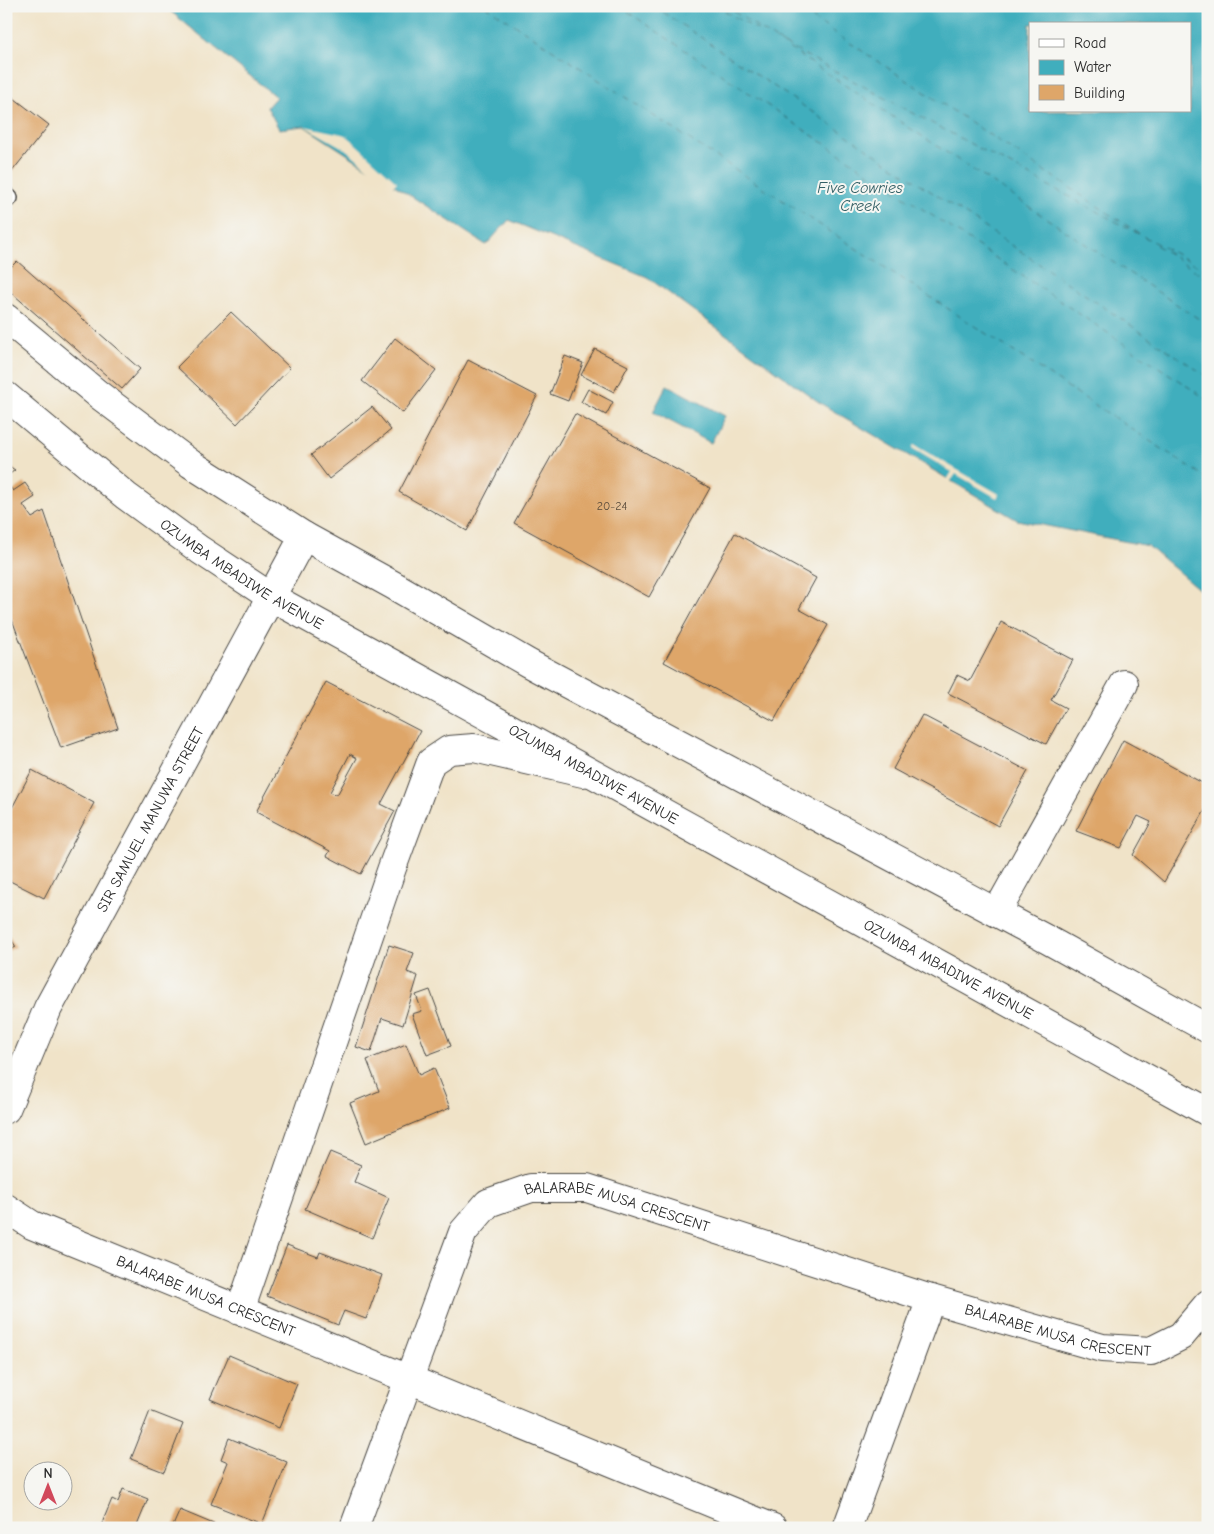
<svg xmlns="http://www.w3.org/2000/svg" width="1214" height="1534" font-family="'Comic Neue',sans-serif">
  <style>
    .water { fill: #40aebd; stroke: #366c74; fill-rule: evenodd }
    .pier { fill: #f0e3c8 }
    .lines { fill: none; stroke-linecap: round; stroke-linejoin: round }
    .ferry { stroke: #335f65; stroke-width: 1; stroke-dasharray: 6 5; stroke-linecap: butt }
    .building { fill: #dea669; fill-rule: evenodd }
    .lane-casing { stroke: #494743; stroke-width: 18 }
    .street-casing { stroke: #494743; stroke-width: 30 }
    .highway-casing { stroke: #494743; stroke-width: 30 }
    .lane { stroke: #fff; stroke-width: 15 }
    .street { stroke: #fff; stroke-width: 28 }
    .highway { stroke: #fff; stroke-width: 28 }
    .labels { text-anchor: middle; stroke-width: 4; stroke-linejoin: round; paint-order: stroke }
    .number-label { font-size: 12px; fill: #584a3a }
    .street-label { font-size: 15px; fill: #2b2b2b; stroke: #f6f6f2 }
    .water-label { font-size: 16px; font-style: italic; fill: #335f65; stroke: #f6f6f2 }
  </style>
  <rect width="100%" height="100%" fill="#f6f6f2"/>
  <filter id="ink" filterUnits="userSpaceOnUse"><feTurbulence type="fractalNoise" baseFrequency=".02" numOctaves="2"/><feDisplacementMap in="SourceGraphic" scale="10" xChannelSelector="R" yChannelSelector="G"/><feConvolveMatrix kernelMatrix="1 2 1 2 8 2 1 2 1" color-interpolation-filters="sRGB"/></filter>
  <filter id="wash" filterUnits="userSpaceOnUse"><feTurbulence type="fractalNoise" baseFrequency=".0096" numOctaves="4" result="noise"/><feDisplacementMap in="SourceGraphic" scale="20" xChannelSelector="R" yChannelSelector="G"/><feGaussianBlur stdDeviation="1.12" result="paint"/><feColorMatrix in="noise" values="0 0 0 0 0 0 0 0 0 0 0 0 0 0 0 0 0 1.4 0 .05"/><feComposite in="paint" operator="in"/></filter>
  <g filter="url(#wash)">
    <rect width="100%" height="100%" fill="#f0e3c8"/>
    <g class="water">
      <path d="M164,6H1208V597L1148,546L1017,520L820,403L647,277L509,220L486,245L304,126L279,129L267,107L276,97ZM1030,24H1190V111H1030Z"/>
      <polygon points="667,385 725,416 711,443 653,412"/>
    </g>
    <g class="pier">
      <polygon points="304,126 346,135 397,182 392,187 381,180 347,150"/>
      <polygon points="914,445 999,494 997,498 956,474 950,482 947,480 952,472 912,448"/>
    </g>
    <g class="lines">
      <g class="ferry">
        <polyline points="486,6 1208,479"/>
        <polyline points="619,6 1208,400"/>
        <polyline points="654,6 1208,377"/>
        <polyline points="715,6 758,30"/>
        <polyline points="725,6 1208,325"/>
        <polyline points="794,6 1140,234"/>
        <polyline points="775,39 1208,271"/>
        <polyline points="1156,245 1208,279"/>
      </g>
    </g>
    <g id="blocks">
      <g class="building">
        <polygon points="6,92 49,125 6,179"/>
        <polygon points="17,261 140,369 122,389 6,288 6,272"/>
        <polygon points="231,312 290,368 237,424 177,367"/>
        <polygon points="395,338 436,370 403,413 362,381"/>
        <polygon points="595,349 628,366 614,392 581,375"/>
        <polygon points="565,356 583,363 568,401 550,394"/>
        <polygon points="468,360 537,396 467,531 399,492"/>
        <polygon points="588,389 613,402 606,415 581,402"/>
        <polygon points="372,407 391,430 329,479 311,455"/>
        <polygon points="575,414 710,488 649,597 514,523"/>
        <polygon points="6,464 15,470 6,477"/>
        <polygon points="6,482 13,491 25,483 35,497 23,505 32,518 44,511 118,728 61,748 6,604"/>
        <polygon points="735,533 816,578 799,609 828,625 774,721 664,662"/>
        <polygon points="1001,622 1073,660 1051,700 1066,708 1046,744 948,693 957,675 970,681"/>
        <path d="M326,682L420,731L381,804L395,811L361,874L327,856L330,851L256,812ZM350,754L357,758L337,795L330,792Z"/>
        <polygon points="922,715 1028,771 998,826 893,769"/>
        <polygon points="1123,740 1208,786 1208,805 1164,882 1133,855 1151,822 1138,816 1121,848 1076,831"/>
        <polygon points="32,770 94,803 44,898 6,879 6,805 12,808"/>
        <polygon points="6,931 16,947 6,952"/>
        <polygon points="389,945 414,953 407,972 418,976 403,1025 382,1018 371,1052 356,1047"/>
        <polygon points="430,990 451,1046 427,1055 412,1014 422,1011 416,995"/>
        <polygon points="406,1044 419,1075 434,1068 450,1108 366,1143 350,1103 379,1091 367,1060"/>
        <polygon points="330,1152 361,1165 354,1182 389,1198 372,1238 305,1209"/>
        <polygon points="287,1245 318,1257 320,1252 382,1275 366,1319 344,1311 338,1325 267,1296"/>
        <polygon points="229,1355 297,1384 279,1428 210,1399"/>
        <polygon points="150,1411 183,1424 164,1472 131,1459"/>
        <polygon points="229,1438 287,1462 262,1524 211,1504 228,1462 221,1459"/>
        <polygon points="123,1489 148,1499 136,1528 100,1528 112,1499 118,1502"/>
        <polygon points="180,1510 223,1528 172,1528"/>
      </g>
    </g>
  </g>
  <g filter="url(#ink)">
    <use href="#blocks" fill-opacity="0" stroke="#494743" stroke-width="1"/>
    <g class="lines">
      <g class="lane-casing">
        <polyline id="lane" points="6,195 10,198"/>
      </g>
      <g class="street-casing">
        <g id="street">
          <polyline points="997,912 1124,684"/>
          <path id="s1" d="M6,1109L48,1008L304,536"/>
          <path id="s2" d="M6,1208L32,1225L773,1528"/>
          <polyline points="240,1311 392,868 431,762 449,750 474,748 583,773"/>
          <path id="s3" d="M354,1528L463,1232L488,1203L531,1188H587L931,1299L1102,1348L1151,1351L1181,1336L1208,1304"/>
          <polyline points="847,1528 931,1299"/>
        </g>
      </g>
      <g class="highway-casing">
        <g id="highway">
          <polyline points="6,318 99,395 191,464 304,536 393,585 528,663 1048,940 1208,1029"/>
          <path id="s4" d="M6,396L126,496L200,550L271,597L1208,1112"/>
        </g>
      </g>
      <use href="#lane" class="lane"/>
      <use href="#street" class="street"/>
      <use href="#highway" class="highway"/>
    </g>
  </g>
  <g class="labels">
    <g class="number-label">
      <text x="612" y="510">20-24</text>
    </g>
    <g class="street-label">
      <text dy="5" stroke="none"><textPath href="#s4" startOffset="296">OZUMBA MBADIWE AVENUE</textPath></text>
      <text dy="5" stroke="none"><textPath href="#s4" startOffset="701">OZUMBA MBADIWE AVENUE</textPath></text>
      <text dy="5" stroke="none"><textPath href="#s1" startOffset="324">SIR SAMUEL MANUWA STREET</textPath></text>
      <text dy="5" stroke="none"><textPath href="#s4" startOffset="1106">OZUMBA MBADIWE AVENUE</textPath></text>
      <text dy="5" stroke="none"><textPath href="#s3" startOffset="488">BALARABE MUSA CRESCENT</textPath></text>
      <text dy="5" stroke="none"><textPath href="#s2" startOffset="219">BALARABE MUSA CRESCENT</textPath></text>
      <text dy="5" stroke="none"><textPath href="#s3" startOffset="948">BALARABE MUSA CRESCENT</textPath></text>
    </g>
    <g class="water-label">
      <text x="860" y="193">Five Cowries<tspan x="860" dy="18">Creek</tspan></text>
    </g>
  </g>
  <rect width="1214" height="1534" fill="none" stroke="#f6f6f2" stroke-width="25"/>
  <rect x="1029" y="22" width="162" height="90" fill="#f6f6f2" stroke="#a5a5a2"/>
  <rect x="1039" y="39" width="25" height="8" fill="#ffffff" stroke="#a5a5a2"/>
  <text x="1074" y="48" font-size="15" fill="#2b2b2b">Road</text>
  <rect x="1039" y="60" width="25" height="15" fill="#40aebd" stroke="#a5a5a2"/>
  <text x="1074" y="72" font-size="15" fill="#2b2b2b">Water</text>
  <rect x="1039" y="85" width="25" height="15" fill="#dea669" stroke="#a5a5a2"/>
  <text x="1074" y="98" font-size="15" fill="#2b2b2b">Building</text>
  <g transform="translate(48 1486)"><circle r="24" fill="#f6f6f2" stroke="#a5a5a2"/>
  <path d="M0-4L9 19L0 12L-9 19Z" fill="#d1495b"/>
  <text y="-8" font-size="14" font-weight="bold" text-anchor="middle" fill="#2b2b2b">N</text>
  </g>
</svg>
